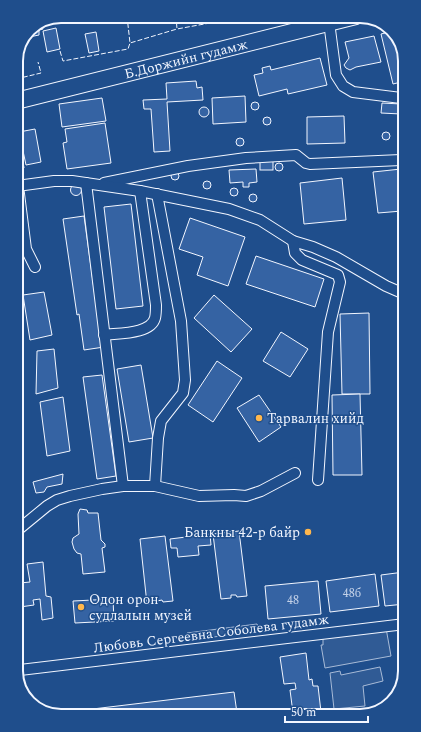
<svg xmlns="http://www.w3.org/2000/svg" width="421" height="732" font-family="Spectral,serif">
  <style>
    .parking { fill: #305b95; stroke: #a8bbd7 }
    .building { fill: #3563a3; stroke: #f2f6ff }
    .lines { fill: none; stroke-linecap: round; stroke-linejoin: round }
    .street-casing { stroke: #f2f6ff; stroke-width: 12 }
    .primary-casing { stroke: #f2f6ff; stroke-width: 18 }
    .street { stroke: #1f4e8c; stroke-width: 10 }
    .primary { stroke: #1f4e8c; stroke-width: 16 }
    .fence { stroke: #f2f6ff; stroke-width: 1; stroke-dasharray: 5 2; stroke-linecap: butt }
    .poi-dot { fill: #ffb74d; stroke: #1f4e8c; stroke-width: 1.5 }
    .labels { text-anchor: middle; stroke-width: 3; stroke-linejoin: round; paint-order: stroke }
    .number-label { font-size: 12px; fill: #c3d1e8 }
    .street-label { font-size: 14px; fill: #f2f6ff; stroke: #1f4e8c }
    .poi-label { font-size: 14px; fill: #f2f6ff; stroke: #1f4e8c; text-anchor: start }
    .rim { fill: none; stroke: #f2f6ff; stroke-width: 2 }
  </style>
  <rect width="100%" height="100%" fill="#1f4e8c"/>
  <g class="parking">
    <polygon points="257,624 260,631 190,640 187,633"/>
    <polygon points="386,628 391,656 325,668 321,645 323,645 323,636"/>
    <polygon points="380,667 383,681 363,686 365,706 334,709 330,673 340,671 341,675"/>
  </g>
  <g class="building">
    <polygon points="60,16 73,16 74,19 56,23 55,18"/>
    <polygon points="87,16 121,16 121,17 87,19"/>
    <polygon points="41,24 43,29 39,30 39,35 29,37 29,34 27,34 29,29"/>
    <polygon points="56,28 60,49 47,52 43,31"/>
    <polygon points="392,31 401,41 401,82 393,84 381,34"/>
    <polygon points="96,32 99,51 89,53 85,34"/>
    <polygon points="374,36 381,62 356,67 350,70 346,68 344,65 349,58 345,42"/>
    <polygon points="320,58 327,85 288,94 287,89 259,96 254,75 263,73 262,68 270,66 271,70"/>
    <polygon points="196,81 197,88 202,87 203,100 167,102 170,151 154,152 151,109 144,109 143,100 167,99 166,83"/>
    <polygon points="245,96 246,122 213,124 212,98"/>
    <polygon points="102,98 106,121 62,127 59,104"/>
    <circle cx="255" cy="106" r="4"/>
    <polygon points="382,103 401,104 401,114 381,113"/>
    <circle cx="204" cy="112" r="5"/>
    <polygon points="344,116 345,143 307,144 307,117"/>
    <circle cx="267" cy="121" r="4"/>
    <polygon points="105,123 111,163 67,169 63,143 67,142 65,129"/>
    <polygon points="17,127 24,168 17,169"/>
    <polygon points="35,129 41,162 26,165 19,132"/>
    <circle cx="386" cy="136" r="4"/>
    <circle cx="240" cy="142" r="4"/>
    <rect x="260" y="160" width="13" height="10"/>
    <circle cx="279" cy="167" r="4"/>
    <polygon points="256,169 257,182 249,183 249,187 243,187 243,182 230,183 229,170"/>
    <polygon points="401,169 402,211 378,213 373,172"/>
    <circle cx="175" cy="176" r="4"/>
    <polygon points="342,178 346,220 304,224 300,183"/>
    <circle cx="207" cy="185" r="4"/>
    <circle cx="76" cy="190" r="5.5"/>
    <circle cx="234" cy="192" r="4"/>
    <circle cx="253" cy="198" r="4"/>
    <polygon points="131,204 143,306 116,309 104,207"/>
    <polygon points="84,216 97,311 104,347 84,350 79,314 77,315 63,219"/>
    <polygon points="190,218 245,237 228,286 197,275 203,257 179,249"/>
    <polygon points="256,256 324,279 315,307 246,284"/>
    <polygon points="44,292 52,335 30,340 23,295"/>
    <polygon points="214,295 252,329 231,352 194,318"/>
    <polygon points="369,313 370,394 342,394 340,314"/>
    <polygon points="281,332 308,349 290,377 263,361"/>
    <polygon points="54,349 58,388 36,394 37,351"/>
    <polygon points="403,359 403,384 398,383"/>
    <polygon points="217,361 242,378 213,422 188,405"/>
    <polygon points="141,365 153,438 129,442 117,369"/>
    <polygon points="102,375 116,476 97,479 83,377"/>
    <polygon points="360,394 362,475 333,475 332,395"/>
    <polygon points="259,395 281,427 259,442 237,408"/>
    <polygon points="63,397 70,451 47,456 40,402"/>
    <polygon points="404,465 404,490 399,466"/>
    <polygon points="63,474 62,484 47,487 44,492 36,493 33,482"/>
    <polygon points="80,509 87,510 88,513 98,513 101,540 105,544 105,547 102,548 105,572 83,574 81,554 77,553 74,549 72,542 73,538 79,534 78,514"/>
    <polygon points="239,531 247,596 237,597 236,595 231,595 231,598 221,599 213,534"/>
    <polygon points="210,534 211,545 198,546 199,555 178,557 177,548 171,548 170,539"/>
    <polygon points="165,536 173,601 163,602 162,600 157,601 157,603 147,604 140,539"/>
    <polygon points="43,562 46,596 51,597 53,618 42,620 40,599 33,600 34,605 20,607 20,583 30,582 27,564"/>
    <polygon points="404,572 405,604 385,606 381,575"/>
    <polygon points="375,574 379,606 330,612 326,581"/>
    <polygon points="318,581 321,614 268,619 265,586"/>
    <polygon points="113,599 114,621 75,623 73,601"/>
    <polygon points="306,653 309,680 312,679 313,686 318,686 321,712 293,713 290,690 296,689 295,683 284,684 280,657"/>
    <polygon points="234,692 237,713 234,714 58,716 51,714"/>
  </g>
  <g class="lines">
    <g class="street-casing">
      <g id="street">
        <polyline points="329,22 336,75 343,86 353,92 401,98"/>
        <polyline points="86,183 123,486"/>
        <polyline points="104,183 188,166 246,158 296,155 306,163 310,164 401,160"/>
        <polyline points="17,186 54,181 72,181 140,191 229,209 260,220 293,241 313,247 336,257 386,286 402,293"/>
        <polyline points="18,186 26,249 35,267"/>
        <polyline points="293,241 295,253 302,260 338,275 340,282 328,332 318,480"/>
        <path d="M104,335C119,333 151,334 155,318C156,314 156,309 156,305L140,191"/>
        <polyline points="155,486 158,438 161,421 183,393 185,380 181,321 157,194"/>
        <polyline points="19,529 47,506 57,500 70,496 102,489 123,486 155,486 199,496 234,495 246,496 261,491 295,473"/>
        <polyline points="20,670 405,624"/>
      </g>
    </g>
    <g class="primary-casing">
      <g id="primary">
        <path id="s1" d="M16,101L356,16"/>
      </g>
    </g>
    <use href="#street" class="street"/>
    <use href="#primary" class="primary"/>
    <g class="fence">
      <polyline points="127,16 130,43 177,29"/>
      <polyline points="176,16 177,29 248,16"/>
      <polyline points="60,51 63,61 128,49 130,43"/>
      <polyline points="16,79 41,73 38,62"/>
    </g>
  </g>
  <g class="poi-dot">
    <circle cx="259" cy="418" r="4"/>
    <circle cx="308" cy="532" r="4"/>
    <circle cx="81" cy="607" r="4"/>
  </g>
  <g class="labels">
    <g class="number-label">
      <text x="352" y="597">48б</text>
      <text x="293" y="604">48</text>
    </g>
    <g class="street-label">
      <text dy="5" stroke="none"><textPath href="#s1" startOffset="175">Б.Доржийн гудамж</textPath></text>
      <text transform="translate(211 633) rotate(-7)" y="5">Любовь Сергеевна Соболева гудамж</text>
    </g>
    <g class="poi-label">
      <text x="267" y="423">Тарвалин хийд</text>
      <text x="300" y="537" text-anchor="end">Банкны 42-р байр</text>
      <text x="89" y="604">Одон орон<tspan x="89" dy="16">судлалын музей</tspan></text>
    </g>
  </g>
  <path d="M0 0H421V732H0ZM61 23H360A38 38 0 0 1 398 61V671A38 38 0 0 1 360 709H61A38 38 0 0 1 23 671V61A38 38 0 0 1 61 23Z" fill="#1f4e8c" fill-rule="evenodd"/>
  <path class="rim" d="M61 23H360A38 38 0 0 1 398 61V671A38 38 0 0 1 360 709H61A38 38 0 0 1 23 671V61A38 38 0 0 1 61 23Z"/>
  <path d="M285 716v6h83v-6" fill="none" stroke="#f2f6ff" stroke-width="2"/>
  <text x="291" y="716" font-size="12" fill="#f2f6ff" stroke="#1f4e8c" stroke-width="3" paint-order="stroke">50 m</text>
</svg>
